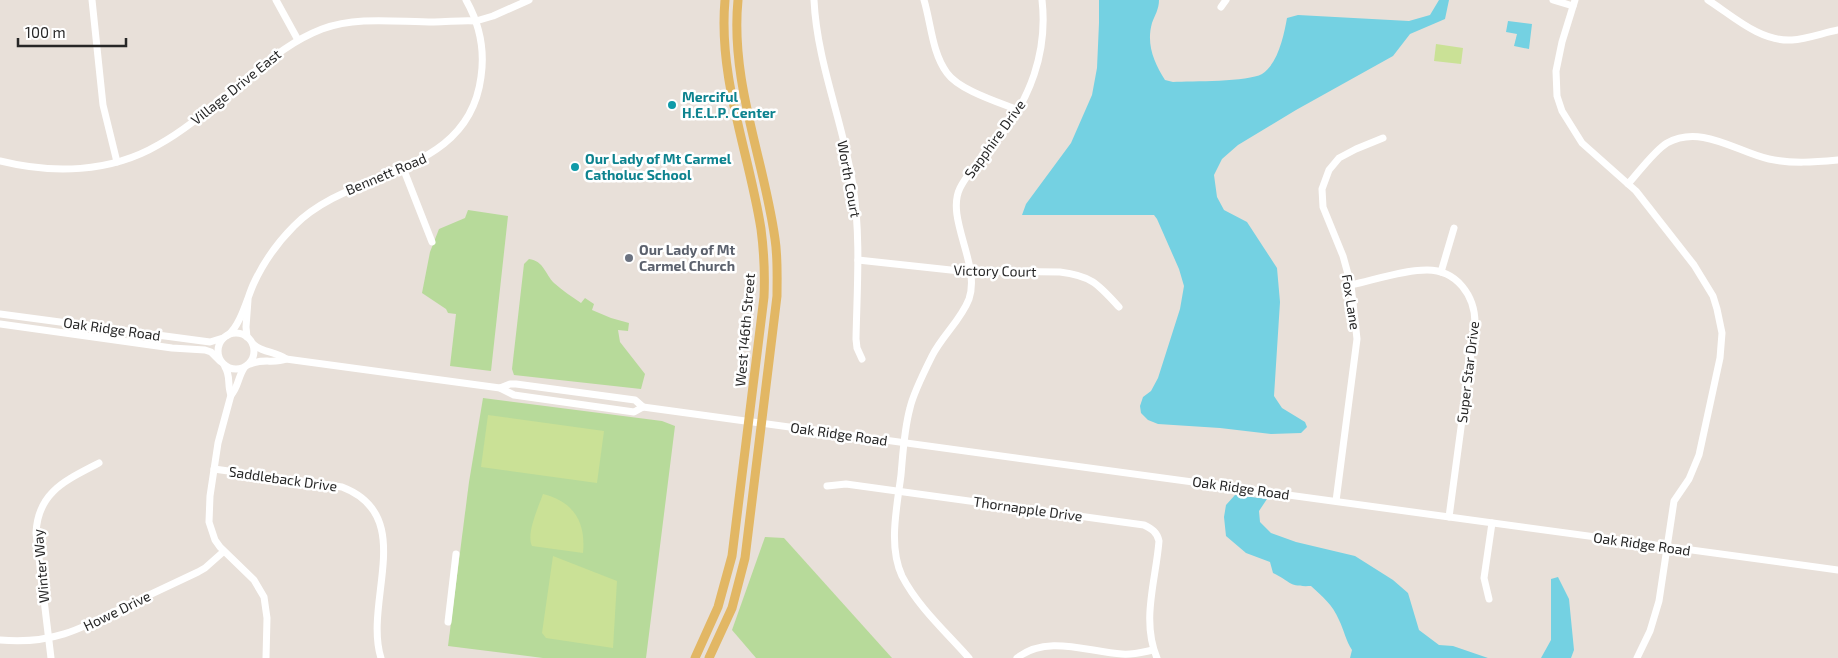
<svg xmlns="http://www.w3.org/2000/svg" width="1838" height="658" font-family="'Exo 2',sans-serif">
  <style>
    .green { fill: #b7da9a }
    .pitch { fill: #cae196 }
    .water { fill: #74d1e2 }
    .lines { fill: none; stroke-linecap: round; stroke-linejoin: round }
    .minor { stroke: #fff; stroke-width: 7 }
    .major { stroke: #e2b764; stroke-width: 9 }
    .culture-dot { fill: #0f9aa8; stroke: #fff; stroke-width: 2 }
    .worship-dot { fill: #6b7280; stroke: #fff; stroke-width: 2 }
    .labels { text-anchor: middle; stroke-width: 5; stroke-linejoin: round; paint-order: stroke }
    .street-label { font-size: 14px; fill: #272727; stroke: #fff }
    .culture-label { font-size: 14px; font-weight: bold; fill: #0d838f; stroke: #fff; text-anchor: start }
    .worship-label { font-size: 14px; font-weight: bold; fill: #5b616d; stroke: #fff; text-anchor: start }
  </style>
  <rect width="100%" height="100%" fill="#e8e0d9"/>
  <g class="green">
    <polygon points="468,210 508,216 491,371 450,366 456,314 448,313 446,309 422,293 430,252 439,229 465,218"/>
    <path d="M529,259C544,261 545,274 554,283C562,290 572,297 581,303L585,298L594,304L592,310L611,318L629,323L628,331L618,330L620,342L645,374L641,389L514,375L512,369L524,264Z"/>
    <polygon points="483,398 662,421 675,426 646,658 543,658 448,646 469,482"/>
    <polygon points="765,537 784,538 892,658 756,658 732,630"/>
  </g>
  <g class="pitch">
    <polygon points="1436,44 1463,48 1461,64 1434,61"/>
    <polygon points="488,415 604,431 597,483 481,467"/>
    <path d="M543,494C574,502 586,522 583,553L532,546C526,534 538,508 543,494Z"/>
    <polygon points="553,556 617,581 613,648 546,638 542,633"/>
  </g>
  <g class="water">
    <path d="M1099,0H1159C1159,9 1155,15 1152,23C1146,44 1154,63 1165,80L1173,82C1192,81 1248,82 1262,74C1278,64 1284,35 1287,18L1298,15L1409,21L1430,15L1439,0H1449L1445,19L1410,34L1393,56L1296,110L1238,145L1222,159L1214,175L1217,197L1224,210L1247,222L1277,268L1280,302L1274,396L1282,408L1305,422L1307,427L1301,433L1271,434L1220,428L1158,424L1148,420L1141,413L1140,406L1143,397L1151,391L1158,378L1180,309L1184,286L1179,269L1157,219L1154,215H1022L1026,204L1071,143L1092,95L1097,68L1099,23Z"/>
    <polygon points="1508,21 1532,24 1529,49 1514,46 1517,34 1506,32"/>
    <path d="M1235,495L1267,499L1259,511L1260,522L1271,533L1296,542L1355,556L1393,580L1408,593L1419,630L1439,645L1453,646L1488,658H1350L1352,650C1346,641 1344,630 1339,620C1333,605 1322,596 1311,586C1288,587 1292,582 1273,573L1270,562L1246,553L1226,536L1224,517L1226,505Z"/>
    <polygon points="1558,577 1569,599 1574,650 1571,658 1541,658 1551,640 1551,579"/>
  </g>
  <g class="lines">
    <g class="minor">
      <polyline points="92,0 103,105 117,162"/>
      <polyline points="276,0 298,40"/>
      <path d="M814,0C817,64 844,124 853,186C861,237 857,288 856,339L857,348L862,359"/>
      <path d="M924,0C931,23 932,53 947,73C959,90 998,102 1018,110"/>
      <polyline points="1553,0 1573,6"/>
      <polyline points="1575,0 1562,42 1556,71 1557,96 1562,111 1582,143 1636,191 1694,265 1713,296 1717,309 1722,333 1720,358 1699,455 1689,479 1674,501 1659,601 1650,631 1637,658"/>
      <path d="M1708,0C1733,16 1760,42 1792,40C1807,39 1823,33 1838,30"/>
      <polyline points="1221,7 1226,0"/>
      <path d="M0,161C52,174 110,173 158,145C189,128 216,103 243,81C268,61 291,41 322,29C358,16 396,22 434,22C448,22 462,20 476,21L493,16L529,0"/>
      <polyline points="403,168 432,242"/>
      <path d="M1628,184C1639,172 1654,151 1667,143C1701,124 1737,152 1769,159C1792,164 1815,162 1838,160"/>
      <path d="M858,260L960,271L1060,272C1092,276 1098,284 1119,307"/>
      <polyline points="1441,272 1454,228"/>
      <path d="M1351,285C1374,280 1403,270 1427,270C1457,270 1475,296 1475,323L1449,517"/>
      <polyline points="0,314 210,342 223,338"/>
      <polyline points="0,324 172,348 205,350 211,352 220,361"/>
      <circle cx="236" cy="351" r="18"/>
      <path d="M228,335C240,326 247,299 253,285C263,263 277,243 294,226C352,167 468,177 481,77C485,50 479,23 466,0"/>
      <polyline points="247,337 246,327 248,300"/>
      <path d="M253,344C263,353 275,351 286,359L500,388L514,395L634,412L643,407L738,420L1838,570"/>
      <path d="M250,364C263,358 274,364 286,359"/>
      <path d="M225,367C231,376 227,385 231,395"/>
      <path d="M244,368C238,377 238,388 231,395L218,443L210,496L209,522L215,540L220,547L254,580L264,597L267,618L266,658"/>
      <polyline points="500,388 510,384 516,384 635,400 643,407"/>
      <path d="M214,469L342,487C418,516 363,601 381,658"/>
      <path d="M827,486L846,484L1144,525C1152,529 1157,532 1159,541C1156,580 1141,620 1157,658"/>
      <polyline points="1336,501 1357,339 1351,285 1343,256 1323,207 1322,189 1329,170 1339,158 1356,149 1383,138"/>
      <polyline points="1489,599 1484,578 1492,523"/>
      <polyline points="448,622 456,554"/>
      <path d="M0,640C53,645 83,628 128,605C151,594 175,583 198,572L205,568L223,552"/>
      <path d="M51,658L36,533C38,491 67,480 99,463"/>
      <path d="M969,658C946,632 918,607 902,576C888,546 897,507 901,475C903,453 904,430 910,408C913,394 925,370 932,356C942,336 961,320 969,299C981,265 945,218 960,188C969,170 985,155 997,140C1030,100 1048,52 1042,0"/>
      <path d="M1017,658C1047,634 1088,652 1122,654C1133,655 1143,652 1153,650"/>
    </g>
    <g class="major">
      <path d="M695,658L718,607L732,556L764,297C765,274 764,252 761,229C749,152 718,79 725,0"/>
      <path d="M709,658L732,608L745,558L777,296C777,277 778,258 775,239C764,159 730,82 738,0"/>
    </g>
  </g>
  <g class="culture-dot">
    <circle cx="672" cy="105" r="5"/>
    <circle cx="575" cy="167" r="5"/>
  </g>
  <circle class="worship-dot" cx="629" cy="258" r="5"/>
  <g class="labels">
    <g class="street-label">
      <text transform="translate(236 87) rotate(-39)" y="5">Village Drive East</text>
      <text transform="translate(995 139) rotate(-54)" y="5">Sapphire Drive</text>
      <text transform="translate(386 174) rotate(-23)" y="5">Bennett Road</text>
      <text transform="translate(849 179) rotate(80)" y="5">Worth Court</text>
      <text transform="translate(995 271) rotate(1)" y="5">Victory Court</text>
      <text transform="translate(1351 302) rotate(81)" y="5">Fox Lane</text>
      <text transform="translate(112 329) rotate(8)" y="5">Oak Ridge Road</text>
      <text transform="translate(745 330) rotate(-85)" y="5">West 146th Street</text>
      <text transform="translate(1468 372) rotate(-83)" y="5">Super Star Drive</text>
      <text transform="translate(839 434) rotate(8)" y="5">Oak Ridge Road</text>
      <text transform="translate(283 479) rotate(8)" y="5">Saddleback Drive</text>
      <text transform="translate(1241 488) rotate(8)" y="5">Oak Ridge Road</text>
      <text transform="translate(1028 509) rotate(8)" y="5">Thornapple Drive</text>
      <text transform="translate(1642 544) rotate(8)" y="5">Oak Ridge Road</text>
      <text transform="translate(41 566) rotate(-95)" y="5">Winter Way</text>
      <text transform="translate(117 611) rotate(-26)" y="5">Howe Drive</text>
    </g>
    <g class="culture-label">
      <text x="682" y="102">Merciful<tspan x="682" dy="16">H.E.L.P. Center</tspan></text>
      <text x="585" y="164">Our Lady of Mt Carmel<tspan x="585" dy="16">Catholuc School</tspan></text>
    </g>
    <g class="worship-label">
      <text x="639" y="255">Our Lady of Mt<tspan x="639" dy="16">Carmel Church</tspan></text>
    </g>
  </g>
  <path d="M18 38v8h108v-8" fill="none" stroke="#272727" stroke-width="2.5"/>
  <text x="25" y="38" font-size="15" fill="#272727" stroke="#ffffff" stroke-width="4" paint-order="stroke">100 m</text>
</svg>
